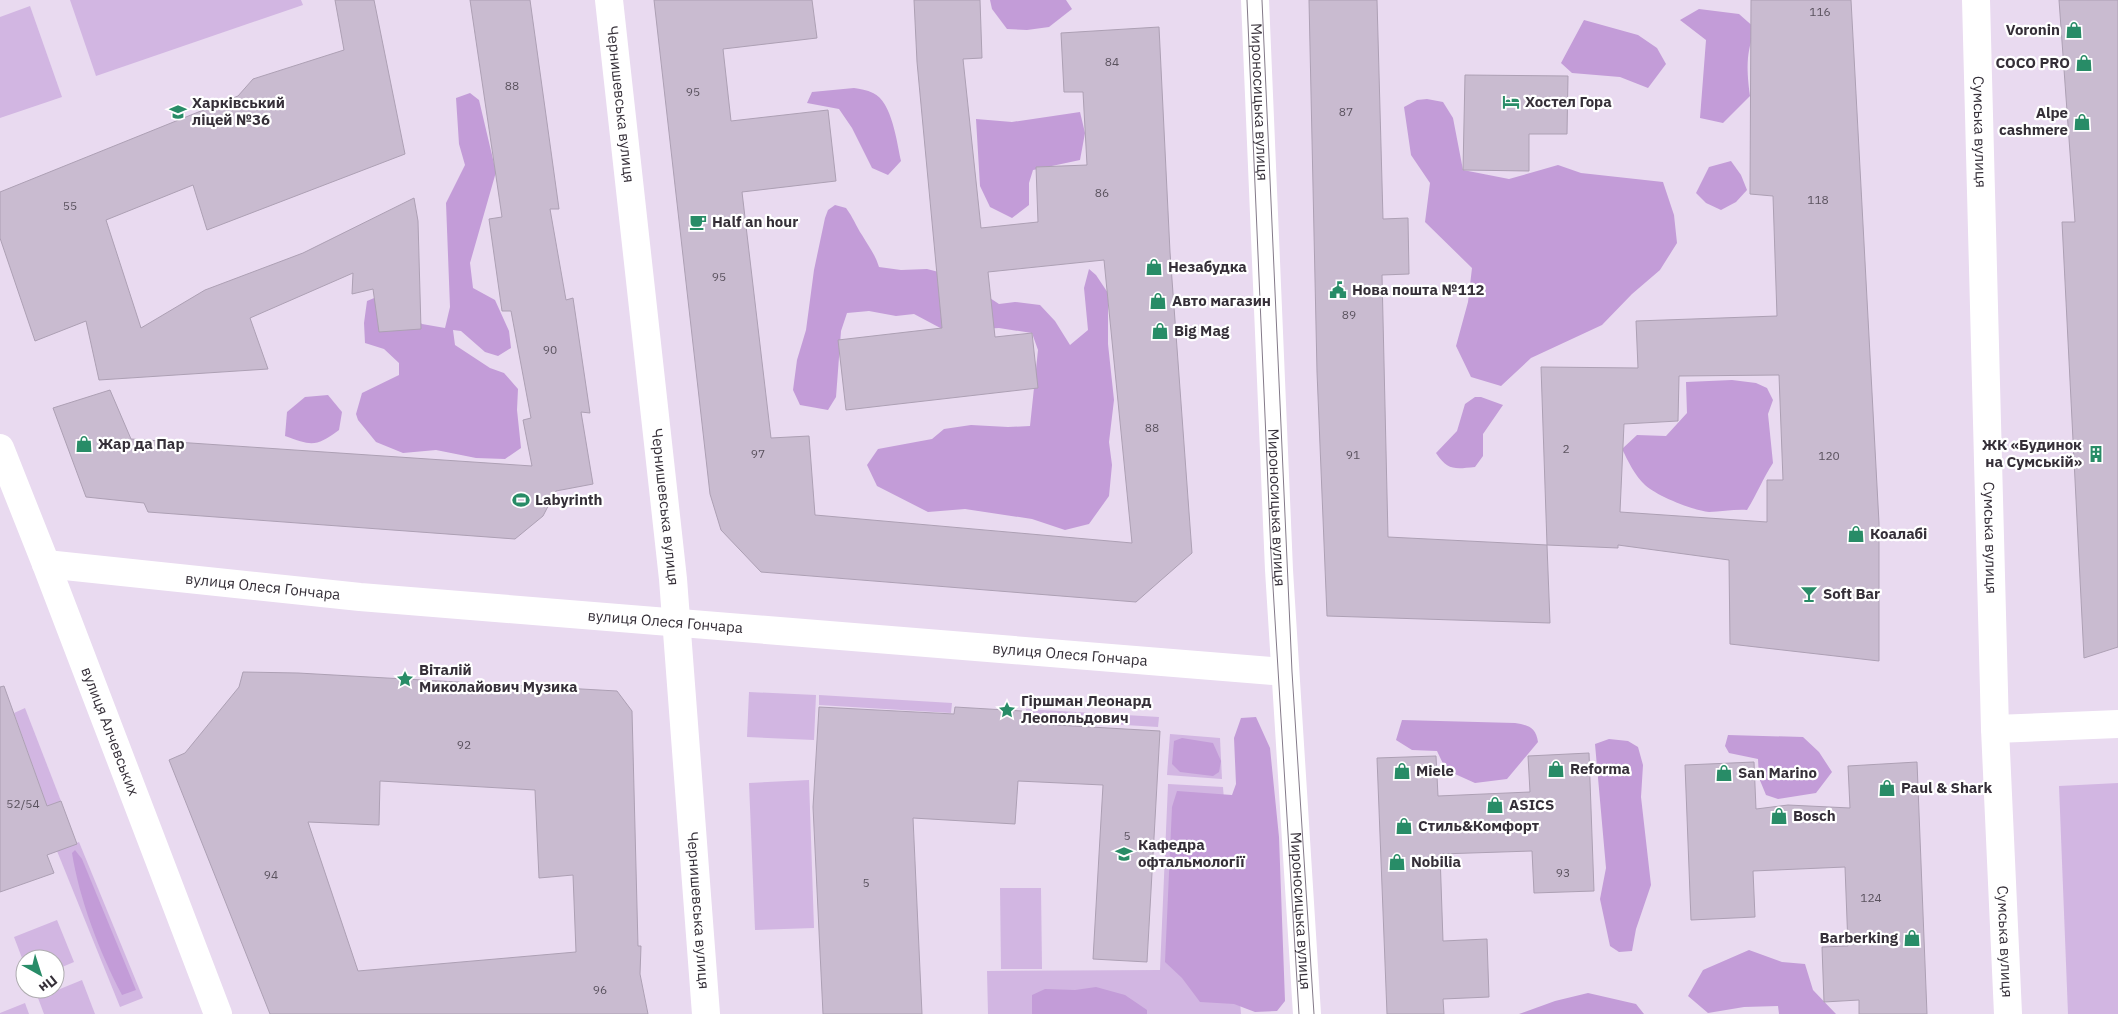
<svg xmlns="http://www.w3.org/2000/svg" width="2118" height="1014" font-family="'IBM Plex Sans',sans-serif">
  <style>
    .green { fill: #d2b6e2 }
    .forest { fill: #c39cd8 }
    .building { fill: #c9bbd0; stroke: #ada0b4; fill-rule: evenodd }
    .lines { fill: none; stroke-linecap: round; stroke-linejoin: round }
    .street { stroke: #fff; stroke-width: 28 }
    .secondary { stroke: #fff; stroke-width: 28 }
    .primary { stroke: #fff; stroke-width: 28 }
    .tram { stroke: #847a89; stroke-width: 1 }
    .labels { text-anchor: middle; stroke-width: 4.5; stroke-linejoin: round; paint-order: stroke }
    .number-label { font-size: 12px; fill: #5a525e }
    .poi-label { font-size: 15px; font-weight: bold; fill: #352f38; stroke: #fff; text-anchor: start }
    .street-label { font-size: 15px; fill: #352f38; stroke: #fff }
  </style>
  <rect width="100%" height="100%" fill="#e9daf0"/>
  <g class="green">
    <polygon points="70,0 301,0 303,5 96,76"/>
    <polygon points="30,6 62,97 0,118 0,17"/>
    <polygon points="749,692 816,695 814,740 747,737"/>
    <polygon points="819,695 952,703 951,713 819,705"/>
    <polygon points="25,708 61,801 47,806 14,713"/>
    <polygon points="1026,709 1159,717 1158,727 1026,719"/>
    <polygon points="1170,734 1220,738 1222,779 1167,775"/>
    <polygon points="809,780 814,928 755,930 749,783"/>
    <polygon points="2118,783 2118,1014 2068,1014 2059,786"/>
    <polygon points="1168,784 1223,787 1241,1014 988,1014 987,971 1160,970"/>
    <polygon points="79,842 143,998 120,1007 57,851"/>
    <polygon points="1000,888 1041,888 1042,969 1001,969"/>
    <polygon points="57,920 74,962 55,970 55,959 25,959 25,966 14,937"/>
    <polygon points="82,980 95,1014 44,1014 38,998"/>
    <polygon points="25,1003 29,1014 0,1014 0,1013"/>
  </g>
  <g class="forest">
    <polygon points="990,0 1066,0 1072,9 1049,27 1027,30 1007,29 992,9"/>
    <path d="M1699,9L1739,14L1756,29C1745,52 1747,72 1750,96L1723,123L1700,118L1706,40L1680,20Z"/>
    <polygon points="1584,20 1638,35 1657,48 1666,64 1648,88 1620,77 1572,73 1561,63"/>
    <path d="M854,88C860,89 867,90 873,93C892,101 897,143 901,161L888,175L872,168L852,128L839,109L807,103L812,92Z"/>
    <polygon points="470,93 479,100 496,172 470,263 473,288 495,300 509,331 511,348 498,356 485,352 461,331 453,330 455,345 490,368 504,373 518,389 517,410 521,448 505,459 476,458 436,450 403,453 376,442 358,420 356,414 362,393 399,375 399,363 384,349 365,343 364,323 367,301 379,296 405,309 422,324 445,328 450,307 446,203 465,165 459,144 456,98"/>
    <polygon points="1427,99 1443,102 1453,118 1463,170 1509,179 1558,165 1581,173 1663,182 1674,215 1677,243 1660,270 1632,294 1602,325 1531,358 1501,386 1471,377 1456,346 1468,302 1472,268 1425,222 1430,183 1411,155 1404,107 1417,100"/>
    <polygon points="1080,112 1085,133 1080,160 1033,170 1029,183 1029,205 1012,218 990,207 980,186 976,119 1012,122"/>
    <polygon points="1731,161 1741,175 1747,190 1736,202 1721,210 1706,203 1696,193 1709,167"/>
    <path d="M835,205L846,208C853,217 856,226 862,235C869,247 875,254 879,267L901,270L927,269L958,277L999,304L1015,302L1040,305L1055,321L1070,345L1088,330L1084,288L1089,269L1096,275L1108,293V344L1114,400L1109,442L1112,465L1109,496L1089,524L1065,530L1032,519L965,509L928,512L877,486L867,465L878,449L932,439L944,429L971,425L1008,427L1030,426L1038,350L1032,333L999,328L946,331L914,314L896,316L869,311L847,313L841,331L836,397L828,410L800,405L793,390L797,360L806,330L814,270L825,218L828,210Z"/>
    <path d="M1732,380L1756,383L1767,388L1773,400L1768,414L1773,463C1763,478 1757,494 1747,510C1735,509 1721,512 1709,512C1692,510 1657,496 1645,485C1635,476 1628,461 1622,449L1637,435L1666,436L1687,413L1686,382Z"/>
    <path d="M328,395L342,412L339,430C316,447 312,446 285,436L287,412L305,397Z"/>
    <path d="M1475,397H1481L1503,405L1483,434V456L1475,467C1455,469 1448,471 1436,453L1457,431L1465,404Z"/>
    <polygon points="1256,717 1270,748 1279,837 1285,1001 1277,1011 1255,1012 1234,1004 1200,1002 1182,978 1165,962 1172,807 1177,791 1232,795 1236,784 1234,738 1241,718"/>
    <path d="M1402,720L1515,723C1528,725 1536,727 1538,742L1507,779L1475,783L1446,770L1437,751L1412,750L1396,740Z"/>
    <polygon points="1728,735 1803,737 1819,752 1832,772 1816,793 1778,799 1766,795 1759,778 1758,759 1729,753 1725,746"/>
    <polygon points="1182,738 1213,743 1221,761 1219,772 1213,776 1180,772 1172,764 1174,741"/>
    <polygon points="1609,739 1628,741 1638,747 1643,765 1641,797 1651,885 1636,929 1632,951 1619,952 1610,946 1600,899 1606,868 1595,744"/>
    <path d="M75,850L82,859L136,990L122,995C100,954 79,898 72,853Z"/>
    <polygon points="1749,950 1782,962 1805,964 1813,990 1836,1014 1779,1014 1778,1006 1744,1007 1708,1013 1688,996 1703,970"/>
    <polygon points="1096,987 1125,995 1147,1010 1147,1014 1032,1014 1032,995 1045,989 1075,990"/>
    <polygon points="1588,993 1636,1004 1644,1014 1519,1014 1555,1001"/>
  </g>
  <g class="building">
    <polygon points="335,0 374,0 405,154 207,230 193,185 106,220 141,328 205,290 303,253 414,198 418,221 421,329 379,332 373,289 352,294 353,273 250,318 268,369 99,380 86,321 35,341 0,238 0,192 238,96 253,79 344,50"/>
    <polygon points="470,0 530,0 559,209 550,209 566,300 573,298 590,413 581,412 593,484 556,491 543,516 515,539 148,512 144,503 86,497 53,408 110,390 131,439 532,466 523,420 531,418 511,311 502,311 489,219 502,217"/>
    <polygon points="654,0 812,0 817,38 723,49 731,121 828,110 836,181 742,192 771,438 809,436 815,515 1132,543 1104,260 988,272 995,337 1032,333 1038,388 846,410 838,340 942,328 917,62 914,0 980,0 982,58 963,59 981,228 1038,222 1036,167 1087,165 1083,92 1064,92 1061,33 1159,27 1170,252 1192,553 1136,602 761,572 721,530 710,494"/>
    <polygon points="1309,0 1377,0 1383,219 1408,218 1409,274 1382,275 1388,537 1547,545 1550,623 1327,616 1317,372"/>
    <path d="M1751,0H1851L1879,523V661L1730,644L1729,560L1618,545V548L1547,545L1541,367L1638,368L1636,321L1777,316L1773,196L1750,194ZM1779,375L1783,480H1767V522L1620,512L1624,424L1678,421L1679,376Z"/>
    <polygon points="2059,0 2118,0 2118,647 2084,658 2062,222 2075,222"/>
    <polygon points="1465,75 1568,76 1567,134 1529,134 1529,171 1463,170"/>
    <path d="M243,672L298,673L617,691L632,711L638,946H641L640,974L648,1014H270L169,760L185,753L239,687ZM380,781L535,790L539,878L573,875L576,952L358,971L308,822L379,825Z"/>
    <polygon points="4,686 47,806 61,801 77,844 47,855 54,873 0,892 0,687"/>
    <polygon points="819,707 954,714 955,707 1022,711 1021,723 1160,731 1147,962 1093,959 1103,785 1018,781 1015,824 913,818 922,1014 823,1014 813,807"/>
    <polygon points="1589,753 1594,891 1534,893 1532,851 1440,854 1443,941 1487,939 1489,997 1443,999 1444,1014 1387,1014 1377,758 1436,756 1438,796 1530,792 1528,756"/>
    <polygon points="1754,762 1756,809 1788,805 1850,808 1848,766 1917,762 1927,1014 1859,1014 1859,1000 1824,1002 1822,947 1848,946 1845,867 1753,871 1755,917 1691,920 1685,765"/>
  </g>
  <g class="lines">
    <path class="street" id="s1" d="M1255,0L1279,570L1307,1014"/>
    <g class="secondary">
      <path id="s2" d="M609,0L673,579L706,1014"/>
      <path id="s3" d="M0,448L46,564L218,1014"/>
      <path id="s4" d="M46,564L360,597L1285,672"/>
      <polyline points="1995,729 2118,724"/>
    </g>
    <path class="primary" id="s5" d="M1976,0L1995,729L2008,1014"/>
    <g class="tram">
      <polyline points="1247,0 1271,554 1299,1014"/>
      <polyline points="1262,0 1292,672 1314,1014"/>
    </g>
  </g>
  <defs>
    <g id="shop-bare" transform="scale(1.35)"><path d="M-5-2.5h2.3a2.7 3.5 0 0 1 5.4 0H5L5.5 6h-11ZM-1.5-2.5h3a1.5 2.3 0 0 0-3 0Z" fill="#288c67" stroke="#fff" stroke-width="2.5" paint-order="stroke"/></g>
    <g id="hotel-bare" transform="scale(1.35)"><path d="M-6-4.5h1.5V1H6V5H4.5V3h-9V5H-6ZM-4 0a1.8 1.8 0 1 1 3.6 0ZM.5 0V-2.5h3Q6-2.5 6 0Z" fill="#288c67" stroke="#fff" stroke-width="2.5" paint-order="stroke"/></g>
    <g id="school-bare" transform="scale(1.35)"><path d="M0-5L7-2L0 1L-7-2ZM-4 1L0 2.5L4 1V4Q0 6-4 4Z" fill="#288c67" stroke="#fff" stroke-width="2.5" paint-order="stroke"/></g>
    <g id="cafe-bare" transform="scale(1.35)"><path d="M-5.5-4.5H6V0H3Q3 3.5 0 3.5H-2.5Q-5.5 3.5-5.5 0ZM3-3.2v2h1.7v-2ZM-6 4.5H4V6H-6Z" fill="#288c67" stroke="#fff" stroke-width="2.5" paint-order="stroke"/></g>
    <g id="civic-bare" transform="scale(1.35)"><path d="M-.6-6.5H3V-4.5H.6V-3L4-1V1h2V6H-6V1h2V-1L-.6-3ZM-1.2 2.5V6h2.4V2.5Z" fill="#288c67" stroke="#fff" stroke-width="2.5" paint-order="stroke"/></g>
    <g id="building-bare" transform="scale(1.35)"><path d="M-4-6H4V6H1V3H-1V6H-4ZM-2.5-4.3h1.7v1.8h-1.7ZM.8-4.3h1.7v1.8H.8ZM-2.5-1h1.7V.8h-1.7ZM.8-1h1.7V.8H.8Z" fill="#288c67" stroke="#fff" stroke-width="2.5" paint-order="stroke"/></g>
    <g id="stadium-bare" transform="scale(1.35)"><path d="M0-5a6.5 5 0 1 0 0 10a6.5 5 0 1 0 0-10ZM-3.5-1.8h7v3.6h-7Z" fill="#288c67" stroke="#fff" stroke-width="2.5" paint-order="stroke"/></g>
    <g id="bar-bare" transform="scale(1.35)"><path d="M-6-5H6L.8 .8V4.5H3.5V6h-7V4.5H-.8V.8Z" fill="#288c67" stroke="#fff" stroke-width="2.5" paint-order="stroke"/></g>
    <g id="sight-bare" transform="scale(1.35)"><path d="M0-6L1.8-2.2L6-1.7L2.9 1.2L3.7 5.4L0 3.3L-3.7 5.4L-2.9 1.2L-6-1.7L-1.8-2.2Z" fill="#288c67" stroke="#fff" stroke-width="2.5" paint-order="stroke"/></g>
    <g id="university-bare" transform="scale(1.35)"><path d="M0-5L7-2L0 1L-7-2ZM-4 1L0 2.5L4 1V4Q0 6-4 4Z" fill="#288c67" stroke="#fff" stroke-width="2.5" paint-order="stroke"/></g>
  </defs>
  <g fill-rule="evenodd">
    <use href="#shop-bare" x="2074" y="30"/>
    <use href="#shop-bare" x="2084" y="63"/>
    <use href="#hotel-bare" x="1511" y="102"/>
    <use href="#school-bare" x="178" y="112"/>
    <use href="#shop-bare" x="2082" y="122"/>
    <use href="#cafe-bare" x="698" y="222"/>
    <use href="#shop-bare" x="1154" y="267"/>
    <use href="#civic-bare" x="1338" y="290"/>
    <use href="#shop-bare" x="1158" y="301"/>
    <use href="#shop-bare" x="1160" y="331"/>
    <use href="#shop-bare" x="84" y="444"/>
    <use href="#building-bare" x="2096" y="454"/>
    <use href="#stadium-bare" x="521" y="500"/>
    <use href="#shop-bare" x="1856" y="534"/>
    <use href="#bar-bare" x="1809" y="594"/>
    <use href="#sight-bare" x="405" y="679"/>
    <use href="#sight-bare" x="1007" y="710"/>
    <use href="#shop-bare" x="1556" y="769"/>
    <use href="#shop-bare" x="1402" y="771"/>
    <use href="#shop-bare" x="1724" y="773"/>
    <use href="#shop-bare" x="1887" y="788"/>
    <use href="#shop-bare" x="1495" y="805"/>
    <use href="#shop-bare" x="1779" y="816"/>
    <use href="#shop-bare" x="1404" y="826"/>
    <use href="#university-bare" x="1124" y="854"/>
    <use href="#shop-bare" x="1397" y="862"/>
    <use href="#shop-bare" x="1912" y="938"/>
  </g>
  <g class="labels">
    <g class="number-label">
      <text x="1820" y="16">116</text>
      <text x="1112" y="66">84</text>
      <text x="512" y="90">88</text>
      <text x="693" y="96">95</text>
      <text x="1346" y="116">87</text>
      <text x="1102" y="197">86</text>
      <text x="1818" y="204">118</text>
      <text x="70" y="210">55</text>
      <text x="719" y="281">95</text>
      <text x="1349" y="319">89</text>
      <text x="550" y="354">90</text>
      <text x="1152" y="432">88</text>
      <text x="1566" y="453">2</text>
      <text x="758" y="458">97</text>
      <text x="1353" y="459">91</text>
      <text x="1829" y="460">120</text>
      <text x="464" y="749">92</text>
      <text x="23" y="808">52/54</text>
      <text x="1127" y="840">5</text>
      <text x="1563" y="877">93</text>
      <text x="271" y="879">94</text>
      <text x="866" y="887">5</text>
      <text x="1871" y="902">124</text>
      <text x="600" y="994">96</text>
    </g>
    <g class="poi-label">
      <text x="2060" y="35" text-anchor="end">Voronin</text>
      <text x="2070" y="68" text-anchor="end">COCO PRO</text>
      <text x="1525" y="107">Хостел Гора</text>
      <text x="192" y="108">Харківський<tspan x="192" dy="17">ліцей №36</tspan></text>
      <text x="2068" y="118" text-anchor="end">Alpe<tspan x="2068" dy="17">cashmere</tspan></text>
      <text x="712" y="227">Half an hour</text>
      <text x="1168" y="272">Незабудка</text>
      <text x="1352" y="295">Нова пошта №112</text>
      <text x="1172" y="306">Авто магазин</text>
      <text x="1174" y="336">Big Mag</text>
      <text x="98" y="449">Жар да Пар</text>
      <text x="2082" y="450" text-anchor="end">ЖК «Будинок<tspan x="2082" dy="17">на Сумській»</tspan></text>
      <text x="535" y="505">Labyrinth</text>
      <text x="1870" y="539">Коалабі</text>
      <text x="1823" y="599">Soft Bar</text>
      <text x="419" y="675">Віталій<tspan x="419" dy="17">Миколайович Музика</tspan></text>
      <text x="1021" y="706">Гіршман Леонард<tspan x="1021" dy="17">Леопольдович</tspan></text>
      <text x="1570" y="774">Reforma</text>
      <text x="1416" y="776">Miele</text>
      <text x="1738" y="778">San Marino</text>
      <text x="1901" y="793">Paul &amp; Shark</text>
      <text x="1509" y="810">ASICS</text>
      <text x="1793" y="821">Bosch</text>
      <text x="1418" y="831">Стиль&amp;Комфорт</text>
      <text x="1138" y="850">Кафедра<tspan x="1138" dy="17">офтальмології</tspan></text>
      <text x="1411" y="867">Nobilia</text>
      <text x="1898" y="943" text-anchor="end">Barberking</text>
    </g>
    <g class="street-label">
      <text dy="5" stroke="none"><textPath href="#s1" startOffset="102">Мироносицька вулиця</textPath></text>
      <text dy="5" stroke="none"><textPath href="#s2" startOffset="105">Чернишевська вулиця</textPath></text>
      <text dy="5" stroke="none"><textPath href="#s5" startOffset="132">Сумська вулиця</textPath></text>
      <text dy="5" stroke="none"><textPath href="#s2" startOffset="510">Чернишевська вулиця</textPath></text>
      <text dy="5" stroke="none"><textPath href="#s1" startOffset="508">Мироносицька вулиця</textPath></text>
      <text dy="5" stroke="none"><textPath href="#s5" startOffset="538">Сумська вулиця</textPath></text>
      <text dy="5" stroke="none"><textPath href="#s4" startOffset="218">вулиця Олеся Гончара</textPath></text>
      <text dy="5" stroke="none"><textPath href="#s4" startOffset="622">вулиця Олеся Гончара</textPath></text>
      <text dy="5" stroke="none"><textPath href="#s4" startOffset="1028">вулиця Олеся Гончара</textPath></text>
      <text dy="5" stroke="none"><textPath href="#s3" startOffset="304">вулиця Алчевських</textPath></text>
      <text dy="5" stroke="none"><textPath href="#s2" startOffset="915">Чернишевська вулиця</textPath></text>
      <text dy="5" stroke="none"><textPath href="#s1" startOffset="912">Мироносицька вулиця</textPath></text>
      <text dy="5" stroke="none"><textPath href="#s5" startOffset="942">Сумська вулиця</textPath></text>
    </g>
  </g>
  <g transform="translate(40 974) rotate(141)"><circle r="24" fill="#ffffff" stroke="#aeacaf"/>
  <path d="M0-4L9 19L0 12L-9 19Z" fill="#288c67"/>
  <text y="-8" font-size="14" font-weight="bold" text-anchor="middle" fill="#352f38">Пн</text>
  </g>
</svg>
